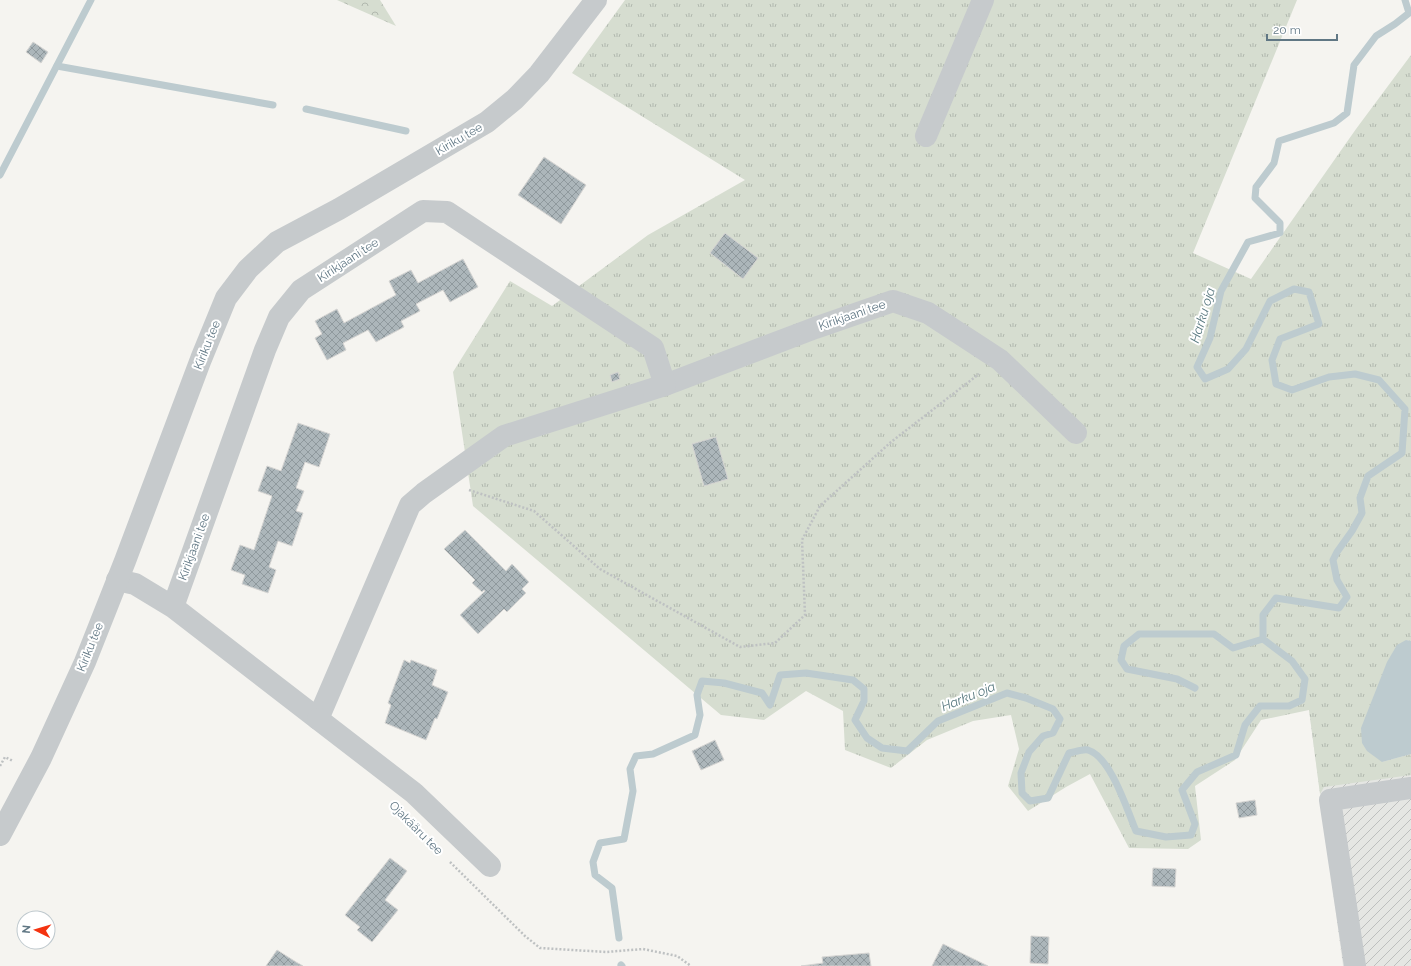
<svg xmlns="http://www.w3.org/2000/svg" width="1411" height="966" font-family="Raleway,sans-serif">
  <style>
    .industrial { fill: url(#industrial-furrows) }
    .grass { fill: url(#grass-tufts) }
    .forest { fill: url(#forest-crowns) }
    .water { fill: #bdcbcf }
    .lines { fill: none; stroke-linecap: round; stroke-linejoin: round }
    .stream { stroke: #bdcbcf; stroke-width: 7 }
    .building { fill: url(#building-cross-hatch); stroke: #d6d5d3 }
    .path { stroke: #bec1c2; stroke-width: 2.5; stroke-dasharray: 2 2; stroke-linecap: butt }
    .minor { stroke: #c6cacc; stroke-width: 22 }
    .labels { text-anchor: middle; stroke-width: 4; stroke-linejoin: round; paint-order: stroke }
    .street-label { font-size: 12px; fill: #607784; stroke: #fff }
    .water-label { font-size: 13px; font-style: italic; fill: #5b7b82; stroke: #fff }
  </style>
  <defs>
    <pattern id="industrial-furrows" width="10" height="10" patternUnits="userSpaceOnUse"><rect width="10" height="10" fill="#e5e6e3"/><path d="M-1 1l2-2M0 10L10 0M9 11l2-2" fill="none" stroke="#bdbfbe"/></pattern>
    <pattern id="grass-tufts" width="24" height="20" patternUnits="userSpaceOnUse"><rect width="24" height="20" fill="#d6ddd0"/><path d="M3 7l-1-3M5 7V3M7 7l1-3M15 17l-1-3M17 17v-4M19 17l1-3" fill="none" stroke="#b1b8ae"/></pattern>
    <pattern id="forest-crowns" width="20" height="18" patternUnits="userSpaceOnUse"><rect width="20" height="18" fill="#d6ddd0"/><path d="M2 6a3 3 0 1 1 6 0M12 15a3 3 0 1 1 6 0" fill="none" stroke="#b1b8ae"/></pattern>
    <pattern id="building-cross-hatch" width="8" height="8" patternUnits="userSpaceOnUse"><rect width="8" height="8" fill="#acb6ba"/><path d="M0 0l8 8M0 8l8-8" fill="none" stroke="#8f999d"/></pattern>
  </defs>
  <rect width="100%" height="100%" fill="#f5f4f0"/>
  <polygon class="industrial" points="1411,481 1411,966 1343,966 1309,710"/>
  <polygon class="grass" points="625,0 1297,0 1193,253 1251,279 1356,129 1411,55 1411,641 1406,640 1382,762 1411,754 1411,775 1324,787 1320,794 1309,710 1261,720 1235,760 1195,786 1201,840 1188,849 1129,848 1090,774 1066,787 1028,811 1008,786 1019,749 1011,715 973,721 927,740 891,768 845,750 843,711 806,691 764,720 721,715 473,506 453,372 510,281 552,306 648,235 745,180 572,73"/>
  <polygon class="forest" points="337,0 380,0 396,26"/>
  <polygon class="water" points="1406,640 1411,641 1411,754 1382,762 1367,751 1362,743 1361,728 1387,662 1397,645"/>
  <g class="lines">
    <g class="stream">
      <polyline points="57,66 273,105"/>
      <polyline points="306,109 406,131"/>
      <polyline points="0,175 91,0"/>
      <polyline points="1195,688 1177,679 1127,669 1121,660 1124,646 1139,634 1214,634 1233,648 1263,639"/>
      <path d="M619,938L612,888L595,875L593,862L600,843L624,839L633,791L630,769L636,756L653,754L695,735L700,715L697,695L702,681L724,683L762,693L770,705L780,675L806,673L853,680L864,689V701L855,720L867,738L882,748L907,751L938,721L1007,693L1026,698L1053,709L1060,719L1053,733L1043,736L1029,752L1021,773L1022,793L1030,801L1048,798L1069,753C1075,752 1083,749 1088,750C1111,757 1127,810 1136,831L1166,837L1191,835L1195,824L1182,790L1197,772L1236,755L1245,725L1260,706H1289L1302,700L1305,679L1292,661L1263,639V615L1276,598L1339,608L1347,597L1337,580L1333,560L1337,552L1352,531L1362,513L1360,498L1368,476L1402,453L1405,409L1379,380L1355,374L1329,377L1292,390L1276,384L1272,360L1280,339L1319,324L1309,292L1294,289L1270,301L1246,349L1228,369L1205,379L1197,367L1210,338L1221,291L1248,242L1280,233V223L1255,198L1256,187L1274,163L1279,141L1334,123L1347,113L1354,65L1376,36L1395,24L1409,13L1405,0"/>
      <polyline points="621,965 622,966"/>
    </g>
  </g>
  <g class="building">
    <polygon points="33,42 48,52 41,63 26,52"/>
    <polygon points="544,157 586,185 561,224 518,195"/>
    <polygon points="725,233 758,258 743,279 710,253"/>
    <polygon points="463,259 478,287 450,302 443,290 416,304 420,311 401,321 404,327 376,342 368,330 343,343 346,350 327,360 315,338 322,334 315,321 337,309 344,323 396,295 389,281 411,270 418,283"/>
    <polygon points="618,372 620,379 612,382 610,375"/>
    <polygon points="298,423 330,434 319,467 305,462 296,488 304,491 296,511 303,513 292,546 278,541 269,567 276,570 268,593 242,584 245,575 231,570 240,545 254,550 272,496 258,491 267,466 281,471"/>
    <polygon points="716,437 728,479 704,486 692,444"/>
    <polygon points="465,530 506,571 512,564 529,582 522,589 526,593 507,612 504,609 478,634 460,615 485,591 484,590 482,592 472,583 475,580 444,549"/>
    <polygon points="404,660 410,663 411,660 437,670 432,685 448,692 437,719 435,718 426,740 385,723 391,705 388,703"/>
    <polygon points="715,740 724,760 701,770 692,751"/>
    <polygon points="1255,800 1257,815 1239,818 1236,803"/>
    <polygon points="390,858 407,871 385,900 398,910 372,942 357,930 360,927 345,915"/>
    <polygon points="1153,868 1176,869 1175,887 1152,886"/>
    <polygon points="1031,936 1049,937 1048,964 1030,963"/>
    <polygon points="943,944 988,966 932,966"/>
    <polygon points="277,950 296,962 303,966 266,966"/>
    <polygon points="869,953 871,966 801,966 823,963 822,957"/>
  </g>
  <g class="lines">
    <g class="path">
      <polyline points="469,490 534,511 600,569 740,647 775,643 805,615 802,540 820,506 891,442 979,374"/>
      <polyline points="0,766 5,757 13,761"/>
      <polyline points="450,862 525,936 540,948 606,952 643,949 677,956 691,966"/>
    </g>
    <g class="minor">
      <polyline points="926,136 983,0"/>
      <polyline points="665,385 815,328 893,301 928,313 1000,360 1076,433"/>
      <polyline points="117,580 135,584 173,607 318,719 410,505 424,493 504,436 665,385 653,348 447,212 423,211 301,290 279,317 265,350 173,607"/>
      <polyline points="318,719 414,793 490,866"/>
      <polyline points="0,835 41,758 85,662 125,561 201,359 226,298 248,269 277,242 339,209 487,122 515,99 539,74 596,0"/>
      <polyline points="1355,966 1330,800 1411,788"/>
    </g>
  </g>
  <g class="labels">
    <g class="street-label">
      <text transform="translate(459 139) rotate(-30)" y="4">Kiriku tee</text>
      <text transform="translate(348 260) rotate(-33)" y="4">Kirikjaani tee</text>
      <text transform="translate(852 315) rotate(-19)" y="4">Kirikjaani tee</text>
      <text transform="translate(207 345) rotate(-68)" y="4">Kiriku tee</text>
      <text transform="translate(194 547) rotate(-70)" y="4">Kirikjaani tee</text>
      <text transform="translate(90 647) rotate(-68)" y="4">Kiriku tee</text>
      <text transform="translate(416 828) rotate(45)" y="4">Ojakääru tee</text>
    </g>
    <g class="water-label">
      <text transform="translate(1202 315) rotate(-73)" y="5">Harku oja</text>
      <text transform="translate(968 696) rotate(-22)" y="5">Harku oja</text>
    </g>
  </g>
  <g transform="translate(36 930) rotate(275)"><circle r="19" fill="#ffffff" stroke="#bfc9ce"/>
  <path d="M0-3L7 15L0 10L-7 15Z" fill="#f43310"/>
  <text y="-6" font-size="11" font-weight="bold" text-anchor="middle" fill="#607784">N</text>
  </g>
  <path d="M1267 34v6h70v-6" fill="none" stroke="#607784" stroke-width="2"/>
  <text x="1273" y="34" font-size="12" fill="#607784" stroke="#ffffff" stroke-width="3" paint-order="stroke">20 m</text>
</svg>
